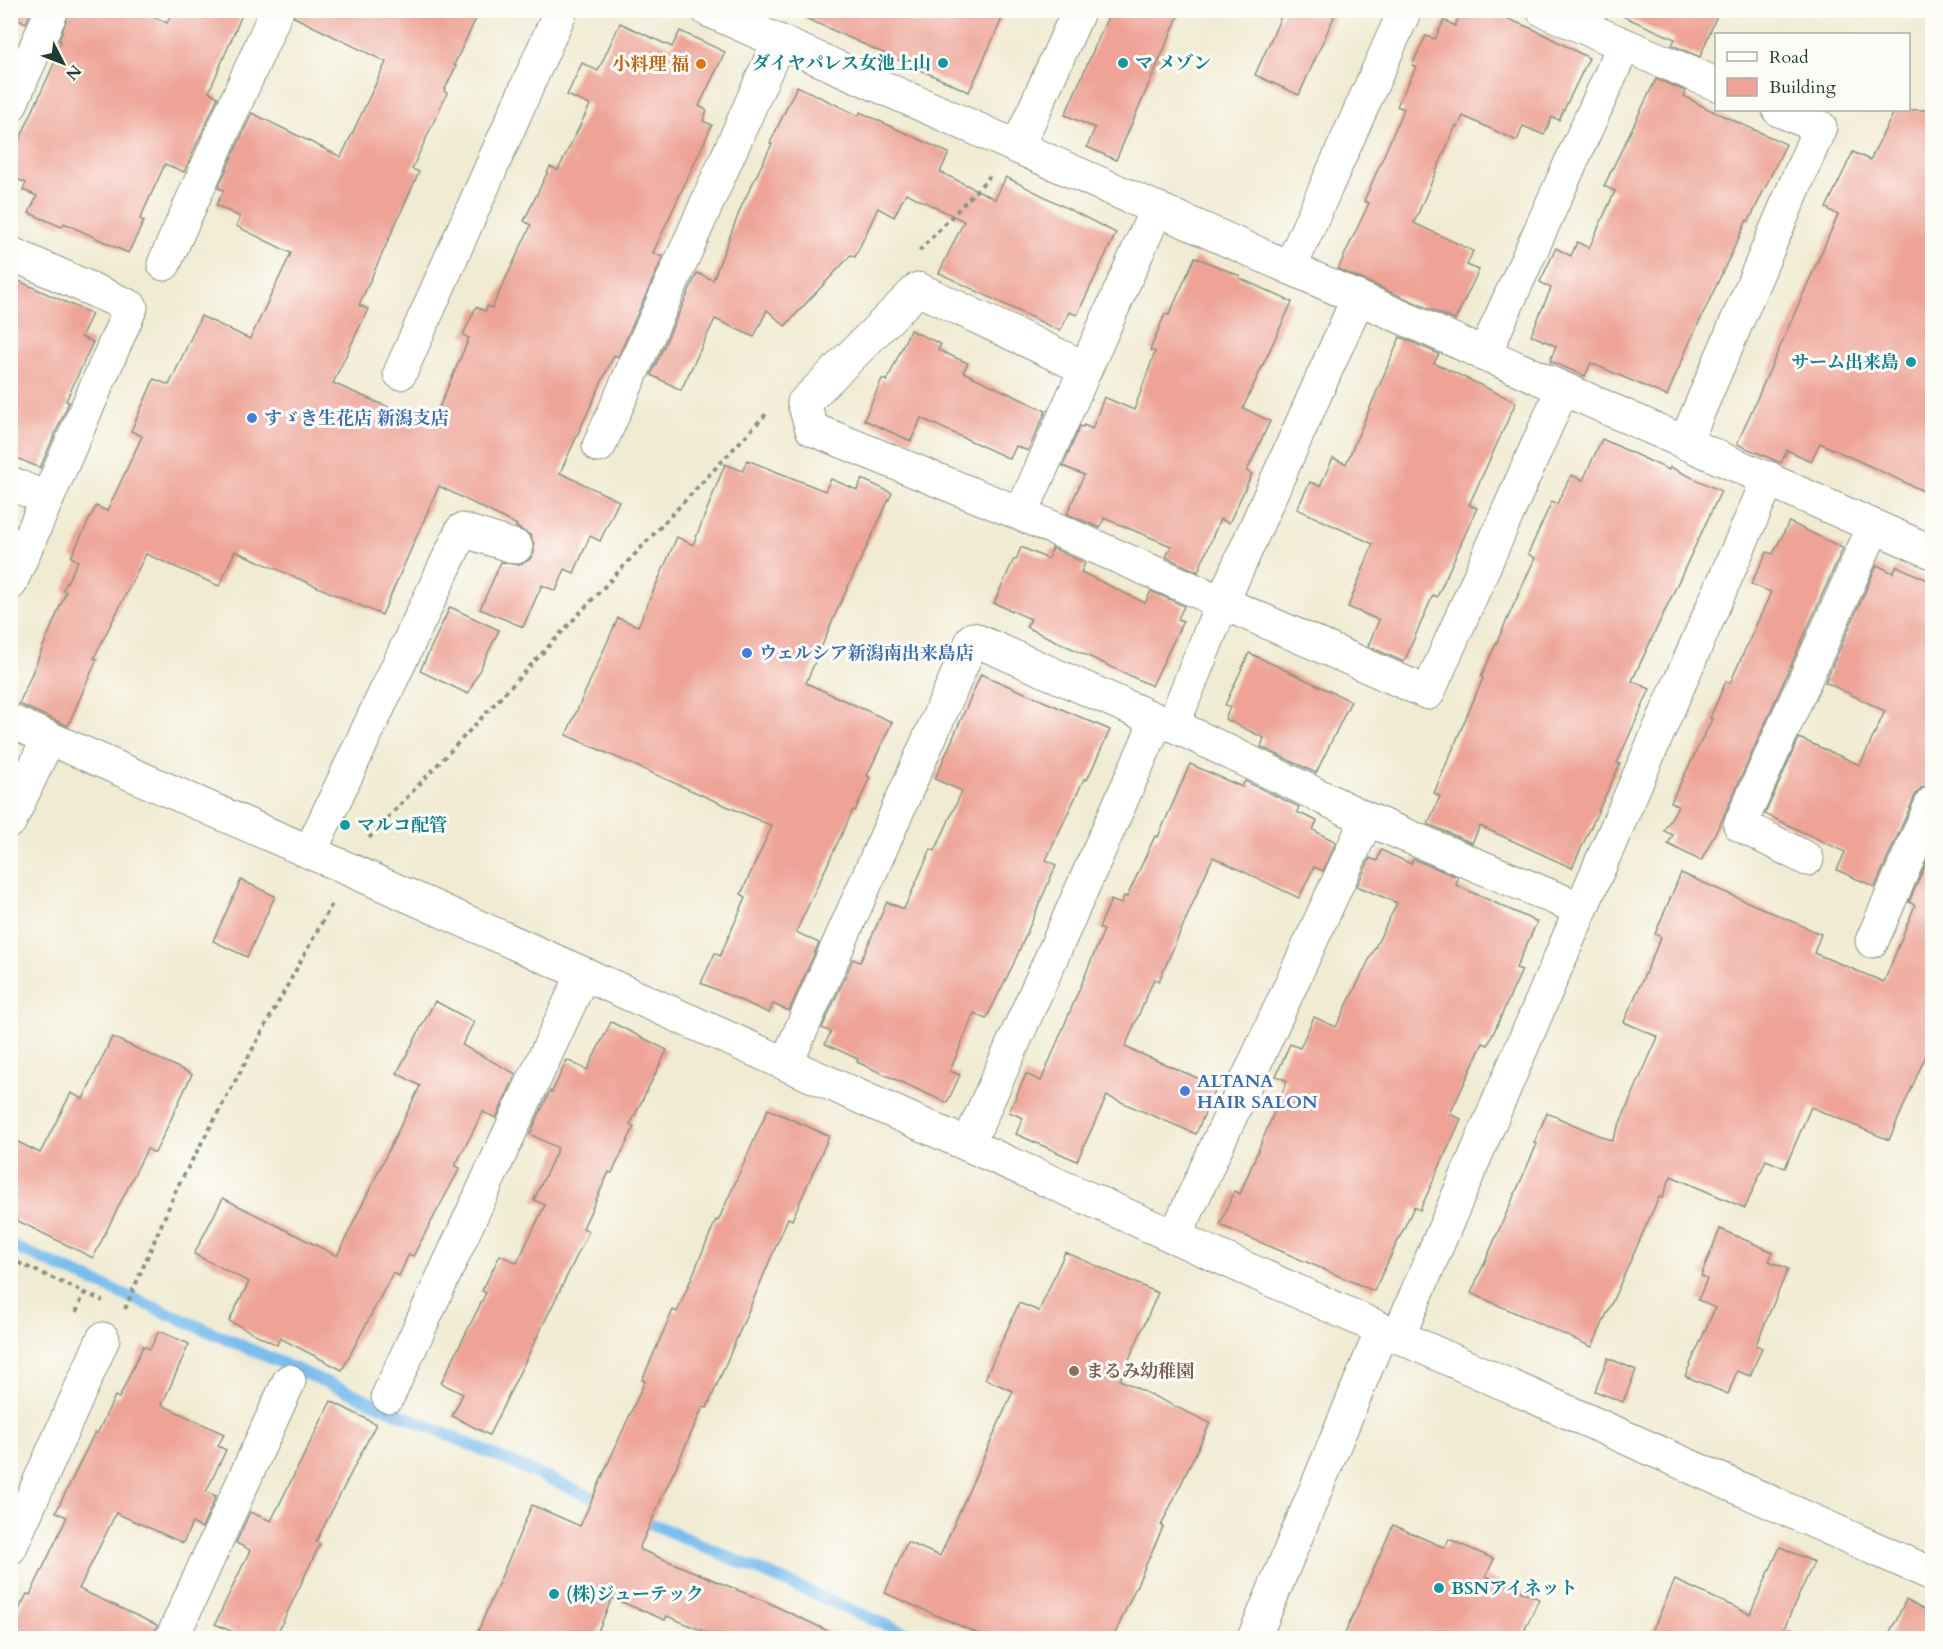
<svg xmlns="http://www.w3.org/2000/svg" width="1943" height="1649" font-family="Cardo,'Noto Serif JP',serif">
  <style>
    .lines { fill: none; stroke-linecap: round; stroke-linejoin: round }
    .stream { stroke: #78beef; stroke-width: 12 }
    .building { fill: #eea396 }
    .minor-casing { stroke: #889483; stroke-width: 35 }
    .path { stroke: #889483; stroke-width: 4; stroke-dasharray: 4.5 4.5; stroke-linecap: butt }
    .minor { stroke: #fff; stroke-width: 33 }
    .culture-dot { fill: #0f9aa8; stroke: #fdfcf7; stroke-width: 2 }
    .food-dot { fill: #e8710a; stroke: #fdfcf7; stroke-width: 2 }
    .shop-dot { fill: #3f7fe0; stroke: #fdfcf7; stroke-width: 2 }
    .education-dot { fill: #8d6e63; stroke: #fdfcf7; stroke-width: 2 }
    .labels { text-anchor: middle; stroke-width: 6; stroke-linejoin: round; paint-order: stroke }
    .culture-label { font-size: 18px; font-weight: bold; fill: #0d838f; stroke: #fdfcf7; text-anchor: start }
    .food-label { font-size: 18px; font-weight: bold; fill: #c56008; stroke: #fdfcf7; text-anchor: end }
    .shop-label { font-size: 18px; font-weight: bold; fill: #366cbe; stroke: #fdfcf7; text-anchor: start }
    .education-label { font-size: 18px; font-weight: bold; fill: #785e54; stroke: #fdfcf7; text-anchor: start }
  </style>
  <rect width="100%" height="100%" fill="#fdfcf7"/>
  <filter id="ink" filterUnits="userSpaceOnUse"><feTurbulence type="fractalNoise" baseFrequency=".0167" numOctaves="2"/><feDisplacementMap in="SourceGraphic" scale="12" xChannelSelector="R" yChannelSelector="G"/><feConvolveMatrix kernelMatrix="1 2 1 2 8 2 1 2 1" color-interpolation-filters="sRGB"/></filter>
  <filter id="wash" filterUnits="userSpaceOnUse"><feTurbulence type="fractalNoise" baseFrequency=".008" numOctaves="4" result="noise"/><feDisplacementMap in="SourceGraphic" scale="24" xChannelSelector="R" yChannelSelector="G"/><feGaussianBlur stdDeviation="1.35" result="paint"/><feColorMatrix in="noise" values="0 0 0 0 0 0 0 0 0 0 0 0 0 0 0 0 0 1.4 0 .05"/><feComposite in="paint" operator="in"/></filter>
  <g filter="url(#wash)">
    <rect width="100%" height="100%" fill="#f0ebd2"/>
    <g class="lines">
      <g class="stream">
        <polyline points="10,1245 607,1504"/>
        <polyline points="636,1517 916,1638"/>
      </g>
    </g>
    <g id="blocks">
      <g class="building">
        <polygon points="10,10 31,10 26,23 10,15"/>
        <polygon points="70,10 141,10 167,23 173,10 244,10 209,92 218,97 184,172 165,164 140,219 144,221 128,253 64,223 62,227 29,213 37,196 23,190 26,183 10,176 10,161 57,57 54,56 61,41 59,40"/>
        <polygon points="295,10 480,10 454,65 456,66 444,91 447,93 412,169 419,172 359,305 368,309 333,383 431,426 469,338 463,335 476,307 485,311 488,306 492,308 531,225 524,221 550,167 558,170 590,105 567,95 582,63 598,71 620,23 672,47 680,31 725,52 699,106 707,110 703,121 712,125 653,253 663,257 618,357 614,355 560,473 619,501 600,541 590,536 574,573 565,569 556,591 542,585 523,627 480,609 501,562 519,565 529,560 534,553 534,544 530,535 516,527 517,525 439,486 382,615 235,551 219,586 146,554 94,658 97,659 68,726 19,704 66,592 63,590 78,561 71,557 96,506 107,511 142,436 131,431 154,379 169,385 201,316 250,339 291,253 236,226 240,217 216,205 224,190 218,188 252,113 341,157 386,62 294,17"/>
        <polygon points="788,10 1006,10 969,92"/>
        <polygon points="1111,10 1181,10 1116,160 1087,147 1095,128 1065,115"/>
        <polygon points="1284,10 1337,10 1299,95 1255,75"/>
        <polygon points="1462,10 1486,10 1535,30 1589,58 1559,120 1552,117 1544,135 1523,126 1517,141 1463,116 1458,127 1456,125 1414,223 1473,251 1467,265 1479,270 1455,320 1338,269 1369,203 1364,201 1404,109 1397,106 1416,67 1412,65 1426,36 1435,39 1444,20 1455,26"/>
        <polygon points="1609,10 1719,10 1700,57 1672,45 1675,39"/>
        <polygon points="1656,79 1686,91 1684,96 1706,108 1786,144 1749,221 1747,220 1688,346 1667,396 1591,363 1585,376 1550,361 1556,346 1531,335 1551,288 1540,282 1556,248 1571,256 1577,242 1589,248 1615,191 1604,186"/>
        <polygon points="797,86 859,116 860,112 949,153 940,172 995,199 1006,177 1116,233 1077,315 1069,312 1060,331 939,273 964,221 906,193 894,217 878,208 855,257 851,255 785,326 767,310 754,337 715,319 681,390 651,375 697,273 713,280 742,205 772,144 770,143"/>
        <polygon points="1895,110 1932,110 1932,495 1820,443 1811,461 1787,450 1781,463 1737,444 1838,215 1826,208 1853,152 1870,160"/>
        <polygon points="1195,257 1240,276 1239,278 1292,302 1243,408 1270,421 1247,471 1252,474 1229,523 1220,519 1198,572 1166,557 1171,546 1104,518 1100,528 1067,514 1084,475 1063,466 1080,426 1083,427 1084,425 1092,429 1104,397 1134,410 1155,352 1150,350 1165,314 1169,315"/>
        <polygon points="10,277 92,314 81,337 93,342 66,401 69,402 40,468 10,455"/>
        <polygon points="910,330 941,344 938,350 968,363 963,372 1046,411 1028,451 1016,446 1010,459 921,418 911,441 864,420 882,379 887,381"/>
        <polygon points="1400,337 1439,354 1434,363 1516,402 1469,505 1477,508 1437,597 1433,595 1404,662 1368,646 1379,620 1348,607 1373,544 1297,509 1310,482 1320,486 1333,458 1346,464"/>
        <polygon points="1602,439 1669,470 1670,467 1721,491 1632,681 1650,689 1617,763 1620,764 1572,868 1480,826 1472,843 1428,824 1440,796 1434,793 1483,678 1481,677 1535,558 1528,554 1552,501 1557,504 1571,475 1583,480"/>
        <polygon points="747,460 825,491 831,479 857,490 862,479 892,493 838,608 806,683 892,722 867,776 870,777 855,811 853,810 796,932 819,943 789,1011 773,1004 769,1013 701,983 715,953 720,956 746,897 741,894 772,826 566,735 618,618 638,626 677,537 693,545 725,464 743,471"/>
        <polygon points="1789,522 1843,548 1723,818 1701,861 1668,844 1673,835 1664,831 1678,806 1671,802 1712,719 1710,718 1726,681 1730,683 1771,592 1751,584 1767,552 1773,554"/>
        <polygon points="1021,547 1048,559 1052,548 1085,563 1081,572 1145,603 1151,591 1184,606 1178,619 1183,621 1152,686 1026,627 1031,619 994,603 1014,559 1016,560"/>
        <polygon points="1877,565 1893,573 1897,566 1932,582 1932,785 1921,788 1915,796 1875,887 1837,870 1845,852 1765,814 1799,738 1860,765 1885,711 1825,682"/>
        <polygon points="450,607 499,630 468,694 420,671"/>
        <polygon points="1249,653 1351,701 1316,773 1261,747 1264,738 1225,719 1230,707 1225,705"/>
        <polygon points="981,674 1110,730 1087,780 1084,779 1046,860 1056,865 1013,965 986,1019 974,1013 950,1071 960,1075 947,1103 857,1062 858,1059 825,1044 831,1032 822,1028 853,959 860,962 864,954 887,902 904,909 931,849 935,851 962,791 935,779"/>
        <polygon points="1190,764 1242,787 1245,781 1299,807 1297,812 1317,821 1313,830 1336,842 1323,871 1314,867 1299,898 1213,857 1159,981 1154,979 1125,1047 1216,1086 1196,1134 1107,1096 1077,1161 1016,1134 1023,1118 1009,1112 1026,1074 1041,1081 1104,930 1099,928 1111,900 1121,904 1124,896 1127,897 1155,836 1158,837"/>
        <polygon points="1932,849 1932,1041 1889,1140 1811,1107 1785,1168 1766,1160 1745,1208 1671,1176 1662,1198 1659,1197 1592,1347 1471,1293 1537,1144 1534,1143 1547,1113 1612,1141 1658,1037 1624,1022 1661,937 1655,934 1681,873 1821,934 1814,953 1884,982 1915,905 1909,902"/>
        <polygon points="1381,850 1411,864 1413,859 1458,877 1456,885 1537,922 1516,968 1522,970 1488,1045 1483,1043 1450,1114 1461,1119 1420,1210 1414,1207 1374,1291 1220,1225 1234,1191 1240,1194 1287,1081 1276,1076 1290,1044 1300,1048 1314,1017 1336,1027 1397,903 1357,886 1370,858 1377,861"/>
        <polygon points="241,880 275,896 247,957 213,941"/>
        <polygon points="435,1001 474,1022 462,1045 516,1074 496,1118 483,1112 455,1166 460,1168 413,1256 409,1254 399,1276 393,1273 342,1370 280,1338 277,1345 229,1321 249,1282 194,1254 223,1198 337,1256 420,1086 397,1073"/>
        <polygon points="611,1022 667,1050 630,1125 634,1127 612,1173 609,1172 583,1228 589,1231 489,1435 452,1416 463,1394 441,1383 486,1293 482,1291 500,1255 517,1263 545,1205 534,1200 558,1148 530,1134 550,1091 552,1092 567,1060 587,1070"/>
        <polygon points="112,1037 192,1074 155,1153 147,1149 93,1258 10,1217 10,1138 40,1153 71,1093 83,1099"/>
        <polygon points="768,1109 829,1136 792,1220 788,1218 707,1408 703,1407 639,1549 769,1603 843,1638 720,1638 667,1616 665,1620 612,1598 595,1638 475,1638 532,1505 580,1526 645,1381 642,1380 673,1310 677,1312 716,1220 718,1221"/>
        <polygon points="1720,1229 1773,1252 1769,1261 1788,1269 1756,1345 1762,1348 1750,1376 1737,1371 1728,1394 1685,1376 1715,1308 1698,1300 1707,1279 1701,1276"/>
        <polygon points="1065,1252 1158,1293 1120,1380 1210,1423 1161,1526 1163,1527 1113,1638 988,1638 885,1593 907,1542 940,1556 1013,1391 985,1379 1019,1303 1039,1311"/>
        <polygon points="159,1331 189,1344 162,1405 224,1434 218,1446 226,1450 206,1492 216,1496 202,1528 192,1523 183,1543 116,1513 79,1589 157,1625 153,1638 10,1638 10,1627 27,1594 30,1595 67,1517 56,1512 95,1432 97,1434 115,1396 119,1398 143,1346 150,1349"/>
        <polygon points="1608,1358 1636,1370 1623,1402 1595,1391"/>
        <polygon points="331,1401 376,1424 316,1542 320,1544 275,1638 247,1638 215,1624 250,1550 236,1543 250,1512 271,1521"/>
        <polygon points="1393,1525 1445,1548 1449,1539 1494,1559 1486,1576 1539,1599 1521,1638 1343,1638"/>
        <polygon points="1780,1547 1814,1562 1784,1628 1807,1638 1649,1638 1675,1580 1750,1614"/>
        <polygon points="1906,1600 1932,1613 1932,1638 1887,1638"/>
      </g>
    </g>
  </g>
  <g filter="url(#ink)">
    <use href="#blocks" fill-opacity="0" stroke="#889483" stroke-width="1.5"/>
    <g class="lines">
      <g class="minor-casing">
        <g id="minor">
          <polyline points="708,10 1932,552"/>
          <polyline points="1543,10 1716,84"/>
          <polyline points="10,106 52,10"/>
          <polyline points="1018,146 1079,10"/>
          <polyline points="10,253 131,307 10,584"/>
          <polyline points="164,264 277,10"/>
          <polyline points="1290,268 1405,10"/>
          <polyline points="1484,355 1624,45"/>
          <polyline points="1085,368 918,289 804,403 812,429 1021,514 1157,208"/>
          <polyline points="400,373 561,10"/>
          <polyline points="1685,443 1820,127 1779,110"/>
          <polyline points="599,446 779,41"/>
          <polyline points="10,483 47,499"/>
          <polyline points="1021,514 1428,693 1562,390"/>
          <polyline points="10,721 337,864 1932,1574"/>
          <polyline points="1173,725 1222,603 1358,298"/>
          <polyline points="10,821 48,739"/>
          <polyline points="310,852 462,530 516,547"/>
          <polyline points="1807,859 1740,825 1874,526"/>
          <polyline points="1872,941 1932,803"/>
          <polyline points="786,1064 973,639 1157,720 1173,725 1367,819 1581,909"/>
          <polyline points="968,1145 1157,720"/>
          <polyline points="1175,1237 1367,819"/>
          <polyline points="1398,1337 1581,909 1769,478"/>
          <polyline points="388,1396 583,974"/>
          <polyline points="10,1548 103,1339"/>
          <polyline points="172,1638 289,1381"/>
          <polyline points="1254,1638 1382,1330"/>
        </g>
      </g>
      <g class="path">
        <polyline points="919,251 990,176"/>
        <polyline points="369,838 768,412"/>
        <polyline points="10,1259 103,1301"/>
        <polyline points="125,1309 178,1186 333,902"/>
        <polyline points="76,1312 85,1292"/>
      </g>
      <use href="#minor" class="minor"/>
    </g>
  </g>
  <g class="culture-dot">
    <circle cx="943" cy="63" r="6"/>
    <circle cx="1123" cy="63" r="6"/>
    <circle cx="1911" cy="362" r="6"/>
    <circle cx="345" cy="825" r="6"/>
    <circle cx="1439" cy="1588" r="6"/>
    <circle cx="554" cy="1594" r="6"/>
  </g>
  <circle class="food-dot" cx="701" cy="64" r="6"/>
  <g class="shop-dot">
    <circle cx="252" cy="418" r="6"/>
    <circle cx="747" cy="653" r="6"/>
    <circle cx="1185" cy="1091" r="6"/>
  </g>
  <circle class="education-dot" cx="1074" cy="1371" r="6"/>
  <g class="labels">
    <g class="culture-label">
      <text x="931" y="69" text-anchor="end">ダイヤパレス女池上山</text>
      <text x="1135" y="69">マ メゾン</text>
      <text x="1899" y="368" text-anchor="end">サーム出来島</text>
      <text x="357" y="831">マルコ配管</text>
      <text x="1451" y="1594">BSNアイネット</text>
      <text x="566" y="1600">(株)ジューテック</text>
    </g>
    <g class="food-label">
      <text x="689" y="70">小料理 福</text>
    </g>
    <g class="shop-label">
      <text x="264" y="424">すゞき生花店 新潟支店</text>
      <text x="759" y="659">ウェルシア新潟南出来島店</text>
      <text x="1197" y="1087">ALTANA<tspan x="1197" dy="21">HAIR SALON</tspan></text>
    </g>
    <g class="education-label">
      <text x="1086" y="1377">まるみ幼稚園</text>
    </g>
  </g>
  <rect width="1943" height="1649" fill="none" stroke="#fdfcf7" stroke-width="36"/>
  <rect x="1715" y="33" width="195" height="78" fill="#fdfcf7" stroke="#a4b0a9" stroke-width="1.5"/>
  <rect x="1727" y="52" width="30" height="9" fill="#ffffff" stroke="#a4b0a9" stroke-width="1.5"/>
  <text x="1769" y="63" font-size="18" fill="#1f3d34">Road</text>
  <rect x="1727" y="78" width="30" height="18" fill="#eea396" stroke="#a4b0a9" stroke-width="1.5"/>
  <text x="1769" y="93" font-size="18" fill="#1f3d34">Building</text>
  <g transform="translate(63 63) rotate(132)" stroke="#fdfcf7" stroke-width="4.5" paint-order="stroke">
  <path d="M0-4.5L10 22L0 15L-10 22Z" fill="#1f3d34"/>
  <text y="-9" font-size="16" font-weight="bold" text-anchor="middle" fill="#1f3d34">N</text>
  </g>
</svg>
